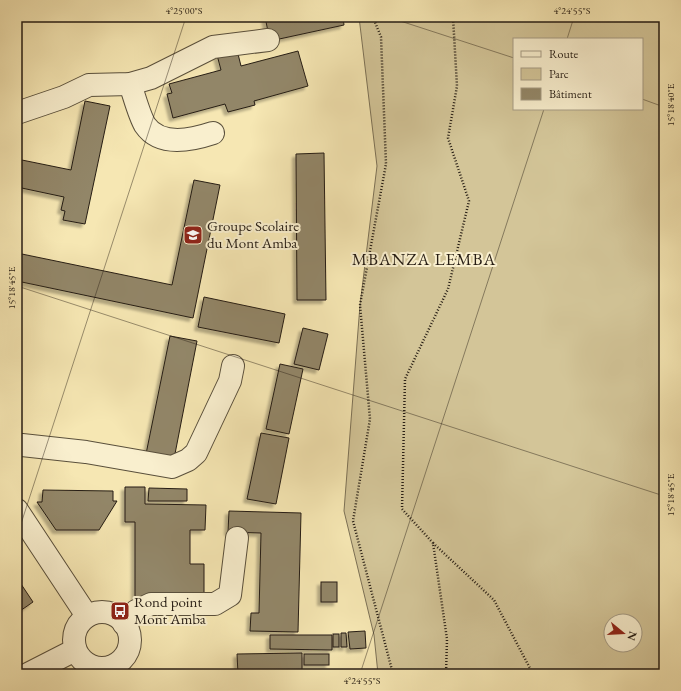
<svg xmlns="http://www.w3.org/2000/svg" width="681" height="691" font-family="'EB Garamond',serif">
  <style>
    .green { fill: #d3c598; stroke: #7c7156; fill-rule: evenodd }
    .building { fill: #928667; stroke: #261d14; filter: url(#shadow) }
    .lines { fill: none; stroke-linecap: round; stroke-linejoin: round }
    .minor-casing { stroke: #5a503c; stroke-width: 24 }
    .path { stroke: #261d14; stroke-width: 2.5; stroke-dasharray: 1 2; stroke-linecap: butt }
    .minor { stroke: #f9efce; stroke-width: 22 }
    .ticks { fill: none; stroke: #261d14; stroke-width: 1; stroke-opacity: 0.45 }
    .labels { text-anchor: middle; stroke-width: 4; stroke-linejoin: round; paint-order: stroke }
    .poi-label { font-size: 15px; fill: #261d14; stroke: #f9efce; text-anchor: start }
    .quarter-label { font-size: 17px; letter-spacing: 1px; fill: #261d14; stroke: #f9efce }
    .neatline { fill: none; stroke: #261d14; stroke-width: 1.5 }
    .ticks-label { font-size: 10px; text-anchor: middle; fill: #261d14 }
  </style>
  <defs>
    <filter id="shadow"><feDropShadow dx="-3.5" dy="3.5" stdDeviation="1" flood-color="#0004"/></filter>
  </defs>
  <rect width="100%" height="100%" fill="#f6e7b3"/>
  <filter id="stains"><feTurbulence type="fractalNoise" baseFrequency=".005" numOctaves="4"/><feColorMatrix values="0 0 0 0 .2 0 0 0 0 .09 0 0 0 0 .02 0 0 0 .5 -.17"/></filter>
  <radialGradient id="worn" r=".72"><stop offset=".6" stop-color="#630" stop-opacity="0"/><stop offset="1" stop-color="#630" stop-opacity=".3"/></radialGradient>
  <path class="green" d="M359,17H664V674H378L374,635L344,511L360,305L377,166ZM514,39H642V109H514ZM611,621H635V645H611Z"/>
  <g class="building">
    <polygon points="265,17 343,17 344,25 270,41"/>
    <polygon points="237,50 241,66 298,51 308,86 254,101 255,105 228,112 225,104 173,118 167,94 172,93 169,84 221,70 217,55"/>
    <polygon points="85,101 110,106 85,224 63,220 65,211 61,210 64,197 17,187 17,159 71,170"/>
    <polygon points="324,153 326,300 297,300 296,154"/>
    <polygon points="194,180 220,185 193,318 17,281 17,253 172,285"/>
    <polygon points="204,297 285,314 279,343 198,327"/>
    <polygon points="303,328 328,334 319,370 294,364"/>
    <polygon points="170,336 197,341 174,459 146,454"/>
    <polygon points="280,364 303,369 289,434 266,429"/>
    <polygon points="261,433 289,438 276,504 247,499"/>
    <polygon points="125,487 145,487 145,504 206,505 205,530 190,530 190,564 204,564 204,601 135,601 135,522 125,522"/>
    <polygon points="149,488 187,489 187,501 148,501"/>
    <polygon points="43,490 113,491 113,501 117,501 99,530 56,530 37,502 42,502"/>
    <polygon points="229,511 301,513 298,632 250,631 251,613 259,613 261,533 228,532"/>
    <polygon points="17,578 33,602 17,613"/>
    <rect x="321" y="582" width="16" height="20"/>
    <polygon points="365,631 366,648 350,649 348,632"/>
    <polygon points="341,633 346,633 347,647 341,647"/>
    <rect x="333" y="634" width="6" height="13"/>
    <polygon points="270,635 332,635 332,650 270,649"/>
    <polygon points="302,653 302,672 347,671 347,674 238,674 237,654"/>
    <rect x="304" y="654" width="25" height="11"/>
  </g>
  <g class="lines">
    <g class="minor-casing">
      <g id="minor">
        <path d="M130,84C134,95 139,115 145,125C160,147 192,140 213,133"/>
        <polyline points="17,113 64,97 89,85 130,84 151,78 213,47 268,40"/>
        <polyline points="17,446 22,445 86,452 172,467 188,460 196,453 230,381 233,366"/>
        <polyline points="17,510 87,616"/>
        <circle cx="102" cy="640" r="28"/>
        <polyline points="124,624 136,611 151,604 215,604 230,595 237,538"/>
        <polyline points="28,674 75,650"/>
      </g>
    </g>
    <g class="path">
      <polyline points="373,17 381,37 386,164 360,305 370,419 353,521 393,674"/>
      <polyline points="433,543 494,600 533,674"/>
      <polyline points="446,674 447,639 433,543 402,509 405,379 448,289 469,201 448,138 457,86 453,17"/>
    </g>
    <use href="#minor" class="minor"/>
  </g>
  <path class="ticks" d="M388,17L514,58M567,39L574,17M642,99L664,107M17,286L664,496M17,536L186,17M360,674L544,109"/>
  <defs>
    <g id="school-square" transform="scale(1)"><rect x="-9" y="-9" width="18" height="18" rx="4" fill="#8f2418" stroke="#f9efce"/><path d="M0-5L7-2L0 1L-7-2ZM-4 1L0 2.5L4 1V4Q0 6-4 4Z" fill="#fff"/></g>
    <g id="bus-square" transform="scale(1)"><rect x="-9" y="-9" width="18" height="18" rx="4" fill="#8f2418" stroke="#f9efce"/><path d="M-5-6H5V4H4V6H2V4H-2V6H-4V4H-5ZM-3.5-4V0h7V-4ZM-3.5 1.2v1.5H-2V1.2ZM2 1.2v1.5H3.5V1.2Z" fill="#fff"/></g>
  </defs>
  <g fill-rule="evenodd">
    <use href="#school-square" x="193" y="235"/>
    <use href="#bus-square" x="120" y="611"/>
  </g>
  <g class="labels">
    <g class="poi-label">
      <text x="207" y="231">Groupe Scolaire<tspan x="207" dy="17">du Mont Amba</tspan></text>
      <text x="134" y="607">Rond point<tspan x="134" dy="17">Mont Amba</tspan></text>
    </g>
    <g class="quarter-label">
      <text x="424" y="265">MBANZA LEMBA</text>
    </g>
  </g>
  <rect width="681" height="691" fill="none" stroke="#f6e7b3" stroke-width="44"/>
  <rect x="513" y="38" width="130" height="72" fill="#f9efce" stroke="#a59b84"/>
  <rect x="521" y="51" width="20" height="6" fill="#f9efce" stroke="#a59b84"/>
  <text x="549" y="58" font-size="12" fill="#261d14">Route</text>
  <rect x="521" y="68" width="20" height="12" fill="#d3c598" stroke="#a59b84"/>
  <text x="549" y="78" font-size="12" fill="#261d14">Parc</text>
  <rect x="521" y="88" width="20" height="12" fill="#928667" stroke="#a59b84"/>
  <text x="549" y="98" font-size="12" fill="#261d14">Bâtiment</text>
  <g transform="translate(623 633) rotate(108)"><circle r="19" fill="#f9efce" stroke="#a59b84"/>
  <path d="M0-3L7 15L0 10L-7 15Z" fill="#8f2418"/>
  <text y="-6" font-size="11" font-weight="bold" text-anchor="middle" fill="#261d14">N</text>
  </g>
  <rect x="22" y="22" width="637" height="647" class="neatline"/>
  <g class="ticks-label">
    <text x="184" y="14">4°25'00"S</text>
    <text x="572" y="14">4°24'55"S</text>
    <text transform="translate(670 105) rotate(-90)" y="4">15°18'40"E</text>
    <text transform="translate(11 288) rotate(-90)" y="4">15°18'45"E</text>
    <text transform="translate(670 495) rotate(-90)" y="4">15°18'45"E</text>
    <text x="362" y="684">4°24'55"S</text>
  </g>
  <rect width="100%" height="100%" filter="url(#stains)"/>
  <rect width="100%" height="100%" fill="url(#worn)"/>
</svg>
